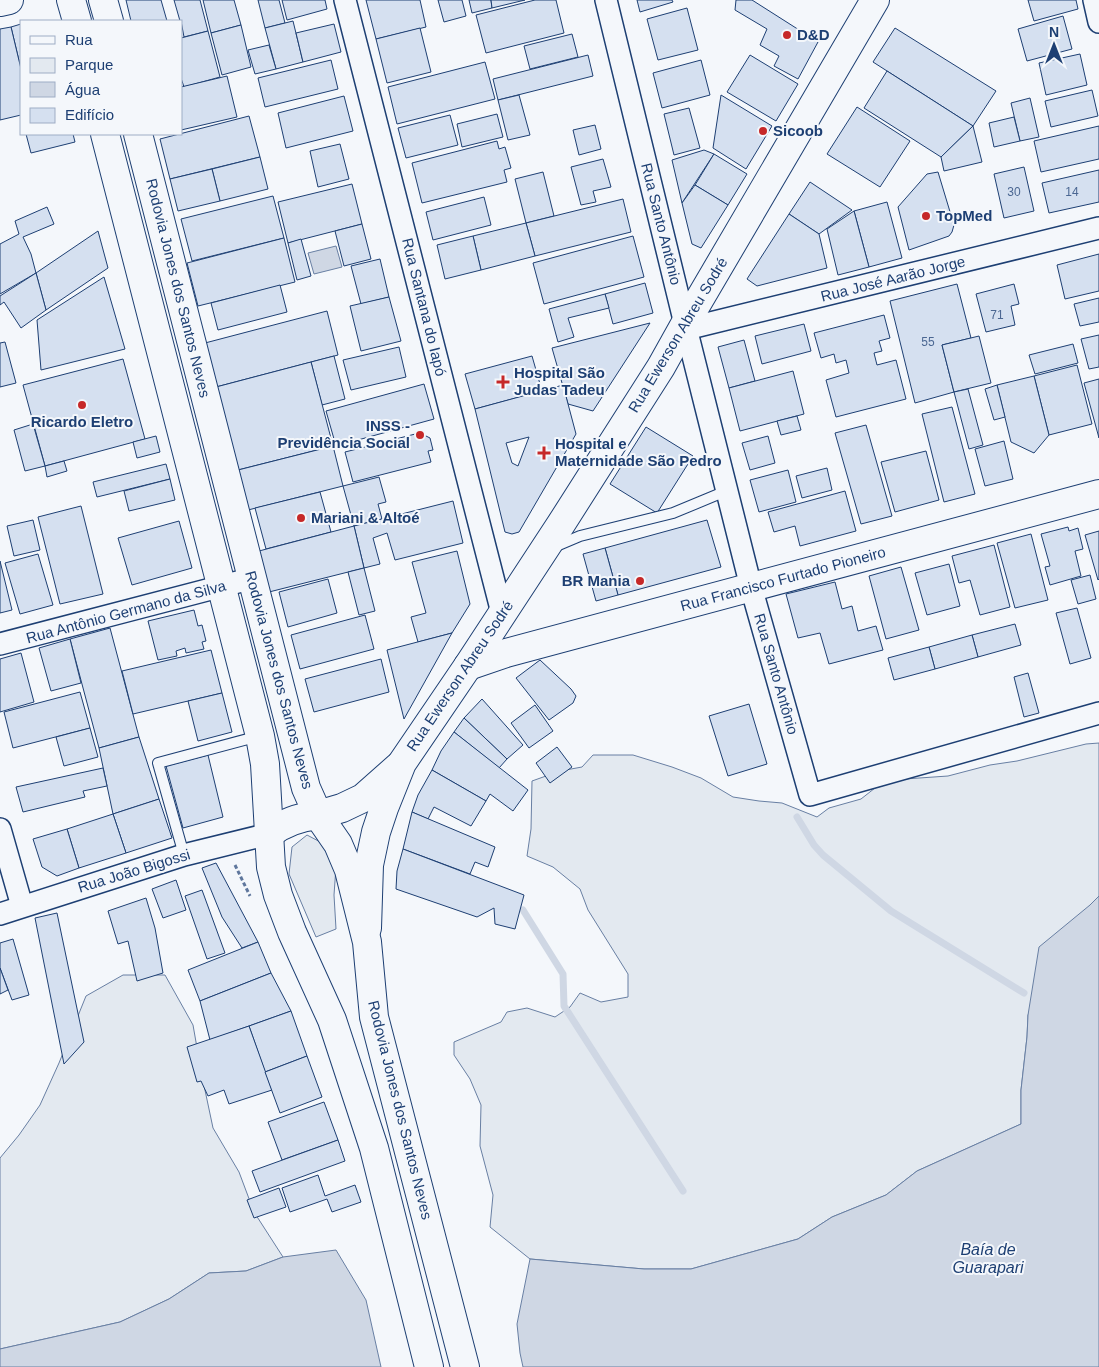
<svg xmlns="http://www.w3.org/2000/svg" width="1099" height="1367" font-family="Arial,sans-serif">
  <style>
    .green { fill: #e3e9f0; stroke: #687fa3 }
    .water { fill: #cfd7e4; stroke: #687fa3 }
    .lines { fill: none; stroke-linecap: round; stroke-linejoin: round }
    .stream { stroke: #cfd7e4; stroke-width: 7 }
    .building { fill: #d5e0f0; stroke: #1d3f73; fill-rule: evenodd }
    .lane-casing { stroke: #1d3f73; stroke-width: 12 }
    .street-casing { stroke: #1d3f73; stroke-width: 24 }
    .secondary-casing { stroke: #1d3f73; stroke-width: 30 }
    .primary-casing { stroke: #1d3f73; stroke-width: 30 }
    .path { stroke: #5e769c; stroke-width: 3; stroke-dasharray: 4 2.5; stroke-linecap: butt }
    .lane { stroke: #f4f7fb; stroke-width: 10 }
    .street { stroke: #f4f7fb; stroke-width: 21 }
    .secondary { stroke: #f4f7fb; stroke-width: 28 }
    .primary { stroke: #f4f7fb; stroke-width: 28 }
    .poi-dot { fill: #c62828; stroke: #f4f7fb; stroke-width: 2 }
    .labels { text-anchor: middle; stroke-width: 4; stroke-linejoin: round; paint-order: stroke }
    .number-label { font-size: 12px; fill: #4b6792 }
    .poi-label { font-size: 15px; font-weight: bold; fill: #1d3f73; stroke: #f4f7fb; text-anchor: start }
    .street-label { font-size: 15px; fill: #1d3f73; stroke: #f4f7fb }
    .water-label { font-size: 16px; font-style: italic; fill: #1d3f73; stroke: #f4f7fb }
  </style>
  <rect width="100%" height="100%" fill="#f4f7fb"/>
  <g class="green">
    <polygon points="1099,743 1099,896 1090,905 1028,1015 1027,1037 1021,1090 1021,1124 917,1171 886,1195 832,1217 798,1239 691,1269 644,1269 530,1259 490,1227 493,1195 480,1146 481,1105 470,1079 454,1055 454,1042 501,1022 507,1012 527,1008 555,1017 570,1007 580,993 601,1002 628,997 628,974 588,910 580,889 553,867 527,856 531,829 532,781 560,771 582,767 593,755 633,755 672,767 701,778 733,797 759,801 782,803 817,817 829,808 861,799 875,788 905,779 948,776 990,765 1017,761 1086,744"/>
    <polygon points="307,835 326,845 336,867 334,895 336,929 316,937 289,874 292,847"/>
    <polygon points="123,975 165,975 193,1025 202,1076 213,1128 239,1172 254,1212 283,1257 246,1271 209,1273 169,1299 120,1322 0,1349 0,1158 19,1135 40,1105 59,1063 86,996"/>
  </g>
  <g class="water">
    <polygon points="336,246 342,267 314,274 308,253"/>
    <polygon points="1099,896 1099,1367 523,1367 520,1353 517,1324 530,1259 644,1269 691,1269 798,1239 832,1217 886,1195 917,1171 1021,1124 1021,1090 1027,1037 1028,1015 1039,947 1090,905"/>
    <polygon points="336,1250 366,1300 381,1367 0,1367 0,1349 120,1322 169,1299 209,1273 246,1271 283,1257"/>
  </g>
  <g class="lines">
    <g class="stream">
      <polyline points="797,817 814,845 823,855 891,911 1024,993"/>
      <polyline points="523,910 563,974 564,1006 683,1191"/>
    </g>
  </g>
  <g class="building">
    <polygon points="126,0 161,0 167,21 131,21"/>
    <polygon points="174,0 200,0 208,31 184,37 181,21 180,21"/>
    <polygon points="203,0 234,0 241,25 211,33"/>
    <polygon points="258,0 279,0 285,23 265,28"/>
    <polygon points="282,0 325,0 327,9 287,20"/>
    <polygon points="366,0 420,0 426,27 376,39"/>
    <polygon points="438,0 462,0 466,16 444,22"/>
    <polygon points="469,0 491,0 492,8 472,13"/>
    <polygon points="491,0 525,0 492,8"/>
    <polygon points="535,0 556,0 564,33 486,53 476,15"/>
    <polygon points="637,0 672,0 673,2 640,12"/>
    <polygon points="736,0 752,0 818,42 798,79 774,66 779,56 760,45 767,29 735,10"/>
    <polygon points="1028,0 1076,0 1078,9 1034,21"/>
    <polygon points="687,8 698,50 658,60 647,19"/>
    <polygon points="1063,16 1072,49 1027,61 1018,29"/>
    <polygon points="293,21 303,62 276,69 265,28"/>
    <polygon points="21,24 21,69 11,27"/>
    <polygon points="334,24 341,52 303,62 296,33"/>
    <polygon points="241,25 251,67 222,75 211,33"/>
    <polygon points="11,27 21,69 21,115 0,120 0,29"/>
    <polygon points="420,28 431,72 387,83 376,39"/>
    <polygon points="895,28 996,91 973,126 873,62"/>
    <polygon points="208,31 220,77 184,87 181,78 181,38"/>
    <polygon points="572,34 578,57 530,69 524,46"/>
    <polygon points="269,45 276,69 255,74 248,50"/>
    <polygon points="1080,54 1087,85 1046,95 1039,63"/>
    <polygon points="588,55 593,76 498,100 493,79"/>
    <polygon points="750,55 798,84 776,121 727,92"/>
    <polygon points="331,60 338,89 265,107 258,78"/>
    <polygon points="701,60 710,95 662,108 653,73"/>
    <polygon points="485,62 495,99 397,124 388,87"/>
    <polygon points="887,71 973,126 941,157 864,108"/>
    <polygon points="227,76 237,117 181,130 181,87"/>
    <polygon points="1092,90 1098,116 1051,127 1045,101"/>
    <polygon points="519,95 530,135 508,140 498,100"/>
    <polygon points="721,95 772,126 746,169 713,148"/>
    <polygon points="344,96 353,131 286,148 278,113"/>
    <polygon points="1030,98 1039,137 1020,141 1011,103"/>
    <polygon points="857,107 910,141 880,187 827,154"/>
    <polygon points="689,108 700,148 674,155 664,114"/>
    <polygon points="497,114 503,137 462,147 457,124"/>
    <polygon points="450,115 458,145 406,158 398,128"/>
    <polygon points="249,116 260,157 170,179 160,139"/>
    <polygon points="1014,117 1020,141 994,147 989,123"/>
    <polygon points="595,125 601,149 579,155 573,130"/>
    <polygon points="973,126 982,162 944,171 941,157"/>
    <polygon points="1099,126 1099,159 1041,172 1034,141"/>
    <polygon points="26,134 73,134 75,142 31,153"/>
    <polygon points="497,141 499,149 505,147 511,168 504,170 507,182 422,203 412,163"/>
    <polygon points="340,144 349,179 318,187 310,151"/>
    <polygon points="704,150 714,154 682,203 672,160"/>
    <polygon points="714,154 747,174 728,205 695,185"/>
    <polygon points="260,157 268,189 220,201 212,169"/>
    <polygon points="603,159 611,187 593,191 596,202 581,205 571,167"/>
    <polygon points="1024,167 1034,211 1004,218 994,174"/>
    <polygon points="212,169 220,201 178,211 170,179"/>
    <polygon points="1099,170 1099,202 1049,213 1042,183"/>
    <polygon points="543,172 554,216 526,223 515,179"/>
    <polygon points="938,172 954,225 952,232 949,236 909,250 898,207 927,174"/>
    <polygon points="810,182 852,210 819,234 789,214"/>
    <polygon points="352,184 362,224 288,243 278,202"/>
    <polygon points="695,185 728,205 701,248 692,244 682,203"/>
    <polygon points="273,196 284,238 192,261 181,219"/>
    <polygon points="484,197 491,225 433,240 426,212"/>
    <polygon points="623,199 631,232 535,256 526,223"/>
    <polygon points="887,202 902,258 869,267 854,211"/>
    <polygon points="47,207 54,224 23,237 31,254 36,273 0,294 0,244 19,234 15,221"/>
    <polygon points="854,211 869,267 838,275 827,229"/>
    <polygon points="789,214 819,234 827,268 757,286 747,279"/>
    <polygon points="526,223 535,256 481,270 473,236"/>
    <polygon points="362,224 371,259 344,266 335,231"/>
    <polygon points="98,231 108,268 46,310 36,273"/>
    <polygon points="473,236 481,270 445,279 437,245"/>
    <polygon points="633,236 644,277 544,304 533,263"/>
    <polygon points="284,238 295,282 198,306 187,263"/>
    <polygon points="301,239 311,276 297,280 288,243"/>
    <polygon points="1099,254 1099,291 1065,299 1057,265"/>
    <polygon points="380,259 389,297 361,304 351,266"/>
    <polygon points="36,273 46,310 21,328 4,302 0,305 0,296"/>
    <polygon points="104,277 125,349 41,370 37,320"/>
    <polygon points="645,283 653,313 613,324 605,294"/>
    <polygon points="957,284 971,338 942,345 954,392 915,403 890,301"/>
    <polygon points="1014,284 1019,304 1011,306 1015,325 986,332 976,294"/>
    <polygon points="280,285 287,312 218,330 211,303"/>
    <polygon points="605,294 609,308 568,318 574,337 558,342 549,309"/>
    <polygon points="389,297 401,341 361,351 350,306"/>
    <polygon points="1099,298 1099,322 1080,326 1074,304"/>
    <polygon points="327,311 338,355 216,387 205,343"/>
    <polygon points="884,315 890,338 879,341 882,351 874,353 877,365 896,360 906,399 836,417 826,380 849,373 846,360 836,363 834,354 821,358 814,333"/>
    <polygon points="650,323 593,411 568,404 552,348"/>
    <polygon points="804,324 811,351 762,364 755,336"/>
    <polygon points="1099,335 1099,367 1089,369 1081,339"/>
    <polygon points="979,336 991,383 954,392 942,345"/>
    <polygon points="744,340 755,381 729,388 718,347"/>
    <polygon points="5,342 16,383 0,387 0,343"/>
    <polygon points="1073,344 1078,363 1035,374 1029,355"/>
    <polygon points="399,347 406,377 351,390 343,360"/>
    <polygon points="334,356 345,399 322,405 311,362"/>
    <polygon points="532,356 542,391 475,409 465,374"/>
    <polygon points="123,359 145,439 45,466 23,385"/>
    <polygon points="311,362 333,446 238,470 216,387"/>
    <polygon points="1077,365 1092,424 1049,435 1034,376"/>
    <polygon points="793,371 804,414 740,431 729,388"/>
    <polygon points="1034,376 1049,435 1034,453 1011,442 997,385"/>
    <polygon points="1099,379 1099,438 1084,383"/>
    <polygon points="424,384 434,419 336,446 326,411"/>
    <path d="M563,385L576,434L519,532L512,534L505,532L475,409ZM529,437L518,466L512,463L506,443Z"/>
    <polygon points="997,385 1005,417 994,420 985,389"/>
    <polygon points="968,389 983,445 969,449 954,392"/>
    <polygon points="952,407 975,494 944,502 922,414"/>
    <polygon points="797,416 801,430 781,435 777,421"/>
    <polygon points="33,424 45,466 25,471 14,430"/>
    <polygon points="866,425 892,516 861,524 835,433"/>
    <polygon points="646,427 693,456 657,513 610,484"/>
    <polygon points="423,432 424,435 430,438 433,450 428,451 431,462 353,482 345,452 381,443 382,448 389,446 388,441"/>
    <polygon points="156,436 160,452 137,458 133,442"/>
    <polygon points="768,436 775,463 750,470 742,443"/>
    <polygon points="1004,441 1013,479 985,486 975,449"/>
    <polygon points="333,446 343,486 248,510 238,470"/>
    <polygon points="926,451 939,500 895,512 881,462"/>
    <polygon points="64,461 67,471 47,477 45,466"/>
    <polygon points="166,464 170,479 97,497 93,482"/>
    <polygon points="827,468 832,490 802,498 796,476"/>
    <polygon points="788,470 796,502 759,512 750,480"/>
    <polygon points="379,477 386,502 378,504 382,519 354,526 343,486"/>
    <polygon points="170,479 175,500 129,511 124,491"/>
    <polygon points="845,491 856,531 800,546 795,526 774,532 768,512"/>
    <polygon points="320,492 331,532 266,549 255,508"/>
    <polygon points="453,501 463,543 395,560 387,533 373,538 380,564 364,568 354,526"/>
    <polygon points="81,506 103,594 60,604 38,517"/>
    <polygon points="33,520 40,550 14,556 7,526"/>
    <polygon points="707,520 721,567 618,595 605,548"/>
    <polygon points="179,521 192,568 132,585 118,538"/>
    <polygon points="354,526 364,568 269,592 259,551"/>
    <polygon points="1068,527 1069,531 1078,528 1083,549 1075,551 1081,576 1050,585 1045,567 1050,566 1041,534"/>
    <polygon points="1099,531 1099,579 1098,580 1085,535"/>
    <polygon points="1031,534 1048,600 1015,608 997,543"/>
    <polygon points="994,545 1010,607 980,615 970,580 959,583 952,556"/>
    <polygon points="605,548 618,595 596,601 583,554"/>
    <polygon points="457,551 470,604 452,633 418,642 411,617 426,613 412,562"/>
    <polygon points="38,554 53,605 20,614 5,563"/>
    <polygon points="0,561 12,610 0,613"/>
    <polygon points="949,564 960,606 927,615 915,573"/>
    <polygon points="901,567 919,630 886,639 869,576"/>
    <polygon points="364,568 375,611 359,615 348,572"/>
    <polygon points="1090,575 1096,599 1078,604 1071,580"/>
    <polygon points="328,579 337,613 288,627 279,592"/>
    <polygon points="835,582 842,609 852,606 858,631 876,626 883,650 829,664 820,633 798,638 786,594"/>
    <polygon points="1077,608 1091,658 1070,664 1056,613"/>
    <polygon points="194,610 198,626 202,625 206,641 202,642 204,649 186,653 185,648 176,651 177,656 158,660 148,621"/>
    <polygon points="365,615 374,649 300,669 291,635"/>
    <polygon points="1015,624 1021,645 978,657 972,635"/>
    <polygon points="110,628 139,737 99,748 70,639"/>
    <polygon points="452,633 404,719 387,650"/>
    <polygon points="972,635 978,657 935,669 929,647"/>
    <polygon points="70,639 81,683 51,691 39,648"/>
    <polygon points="929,647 935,669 894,680 888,658"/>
    <polygon points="211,650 222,693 133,714 122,671"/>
    <polygon points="21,653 34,702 0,712 0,659"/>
    <polygon points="381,659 389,692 314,712 305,679"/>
    <polygon points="540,660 571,689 576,696 573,703 549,720 516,678"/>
    <polygon points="1028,673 1039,713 1024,717 1014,677"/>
    <polygon points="80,692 90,728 13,748 4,712"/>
    <polygon points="222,693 232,732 198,741 188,701"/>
    <polygon points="482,699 523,745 507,759 464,718"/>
    <polygon points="749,704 767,764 728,776 709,716"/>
    <polygon points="535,705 553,731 529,748 511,723"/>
    <polygon points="464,718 507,759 499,768 454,732"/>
    <polygon points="90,728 98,757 64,766 56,737"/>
    <polygon points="454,732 528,790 513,811 490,794 486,801 432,770 441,751"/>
    <polygon points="139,737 159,799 113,814 99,748"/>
    <polygon points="557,747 572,767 550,783 536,763"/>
    <polygon points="208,755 223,817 183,828 166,766"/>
    <polygon points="103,768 107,786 83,791 85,797 23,812 16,787"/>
    <polygon points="432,770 486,801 471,826 434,807 428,819 412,812 418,795"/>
    <polygon points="159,799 172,838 126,853 113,814"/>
    <polygon points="412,812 495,847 488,867 475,862 470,874 403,849"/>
    <polygon points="113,814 126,853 79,868 67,829"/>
    <polygon points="67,829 79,868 57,876 42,867 33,839"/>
    <polygon points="403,849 524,895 515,929 495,924 494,908 477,917 396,889 397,871"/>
    <polygon points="216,863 258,942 242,948 222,917 202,868"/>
    <polygon points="176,880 186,910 163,918 152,889"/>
    <polygon points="202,890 225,953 207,959 185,896"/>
    <polygon points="146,898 155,928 163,973 137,981 128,941 118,944 108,911"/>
    <polygon points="57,913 84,1042 64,1064 35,918"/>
    <polygon points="13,939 29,995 12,1000 0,968 0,943"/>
    <polygon points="258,942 271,973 200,1001 188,970"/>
    <polygon points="0,968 8,990 0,994"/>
    <polygon points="271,973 291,1011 210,1040 200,1001"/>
    <polygon points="291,1011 307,1056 265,1072 249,1026"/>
    <polygon points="249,1026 272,1090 229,1104 224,1090 208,1096 201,1081 197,1082 187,1047"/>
    <polygon points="307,1056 322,1097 280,1113 265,1072"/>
    <polygon points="324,1102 338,1140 282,1160 268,1122"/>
    <polygon points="338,1140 345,1161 260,1192 252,1171"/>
    <polygon points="318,1175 325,1196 355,1185 361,1202 332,1212 327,1199 290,1212 282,1188"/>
    <polygon points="279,1188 286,1207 254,1218 247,1200"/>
  </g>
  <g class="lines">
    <g class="lane-casing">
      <g id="lane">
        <polyline points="554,547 580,536 673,513 726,491"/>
        <polyline points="184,855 158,763 259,736"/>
      </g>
    </g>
    <g class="street-casing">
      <g id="street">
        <polyline points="345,0 502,613"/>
        <polyline points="606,0 685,324 751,587 810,795 1099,713"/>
        <polyline points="1094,0 1099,22"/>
        <polyline points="686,329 1099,228"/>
        <polyline points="0,644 253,578"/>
        <polyline points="0,829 22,906"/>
        <polyline points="0,914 184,855 269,834"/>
      </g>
    </g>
    <g class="secondary-casing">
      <g id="secondary">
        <polyline points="0,2 9,0"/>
        <polyline points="468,666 506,653 1099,494"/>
        <polyline points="318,815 342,808 363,798 398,767"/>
        <polyline points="367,928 369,865 376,832 384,808 402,763 468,666 561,524 661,367 685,324 875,0"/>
      </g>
    </g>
    <g class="primary-casing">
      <g id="primary">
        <polyline points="71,0 77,21"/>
        <polyline points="103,0 109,21"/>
        <polyline points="105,134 260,736 265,764 271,867 278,895 292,932 332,1020 374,1148 429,1367"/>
        <polyline points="138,134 306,788 318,815 338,844 349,870 367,942 374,1017 465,1367"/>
        <path d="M269,834C284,822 299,817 318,815"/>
      </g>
    </g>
    <polyline class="path" points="235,865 250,896"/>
    <use href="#lane" class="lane"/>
    <use href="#street" class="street"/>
    <use href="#secondary" class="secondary"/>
    <use href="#primary" class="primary"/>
  </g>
  <g class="poi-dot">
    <circle cx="787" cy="35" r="5"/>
    <circle cx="763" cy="131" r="5"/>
    <circle cx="926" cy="216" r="5"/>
    <path d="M500.5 374.5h5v5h5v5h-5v5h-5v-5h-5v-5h5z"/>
    <circle cx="82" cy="405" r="5"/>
    <circle cx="420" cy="435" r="5"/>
    <path d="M541.5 445.5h5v5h5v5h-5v5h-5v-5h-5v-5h5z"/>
    <circle cx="301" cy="518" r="5"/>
    <circle cx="640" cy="581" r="5"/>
  </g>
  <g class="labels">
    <g class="number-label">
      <text x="1014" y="196">30</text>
      <text x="1072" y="196">14</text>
      <text x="997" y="319">71</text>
      <text x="928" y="346">55</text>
    </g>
    <g class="poi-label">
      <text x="797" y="40">D&amp;D</text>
      <text x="773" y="136">Sicoob</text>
      <text x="936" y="221">TopMed</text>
      <text x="514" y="378">Hospital São<tspan x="514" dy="17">Judas Tadeu</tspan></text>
      <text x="82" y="427" text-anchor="middle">Ricardo Eletro</text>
      <text x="410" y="431" text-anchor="end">INSS -<tspan x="410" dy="17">Previdência Social</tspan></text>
      <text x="555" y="449">Hospital e<tspan x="555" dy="17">Maternidade São Pedro</tspan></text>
      <text x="311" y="523">Mariani &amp; Altoé</text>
      <text x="630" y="586" text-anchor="end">BR Mania</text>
    </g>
    <g class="street-label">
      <text transform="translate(661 224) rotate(76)" y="5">Rua Santo Antônio</text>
      <text transform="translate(893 279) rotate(-14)" y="5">Rua José Aarão Jorge</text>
      <text transform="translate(178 288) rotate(76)" y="5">Rodovia Jones dos Santos Neves</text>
      <text transform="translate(424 307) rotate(76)" y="5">Rua Santana do Iapó</text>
      <text transform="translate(678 335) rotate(-59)" y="5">Rua Ewerson Abreu Sodré</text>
      <text transform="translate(783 579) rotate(-15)" y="5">Rua Francisco Furtado Pioneiro</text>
      <text transform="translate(126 612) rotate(-15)" y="5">Rua Antônio Germano da Silva</text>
      <text transform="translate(776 674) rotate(74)" y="5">Rua Santo Antônio</text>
      <text transform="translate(460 676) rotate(-56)" y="5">Rua Ewerson Abreu Sodré</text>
      <text transform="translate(279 680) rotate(75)" y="5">Rodovia Jones dos Santos Neves</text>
      <text transform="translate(134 871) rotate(-17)" y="5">Rua João Bigossi</text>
      <text transform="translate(400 1110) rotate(76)" y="5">Rodovia Jones dos Santos Neves</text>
    </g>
    <g class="water-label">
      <text x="988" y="1255">Baía de<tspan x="988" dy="18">Guarapari</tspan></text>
    </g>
  </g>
  <rect x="20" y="20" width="162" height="115" fill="#f4f7fb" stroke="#9eadc5"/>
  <rect x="30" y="36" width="25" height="8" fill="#f4f7fb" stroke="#9eadc5"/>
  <text x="65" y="45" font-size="15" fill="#1d3f73">Rua</text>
  <rect x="30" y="58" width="25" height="15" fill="#e3e9f0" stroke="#9eadc5"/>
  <text x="65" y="70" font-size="15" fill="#1d3f73">Parque</text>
  <rect x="30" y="82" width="25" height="15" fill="#cfd7e4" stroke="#9eadc5"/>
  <text x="65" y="95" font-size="15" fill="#1d3f73">Água</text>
  <rect x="30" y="108" width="25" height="15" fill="#d5e0f0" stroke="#9eadc5"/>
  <text x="65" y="120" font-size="15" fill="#1d3f73">Edifício</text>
  <g transform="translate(1054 45)" stroke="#f4f7fb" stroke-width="4" paint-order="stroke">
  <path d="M0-4L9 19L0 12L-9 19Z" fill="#1d3f73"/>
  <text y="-8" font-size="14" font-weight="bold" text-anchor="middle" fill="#1d3f73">N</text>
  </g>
</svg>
